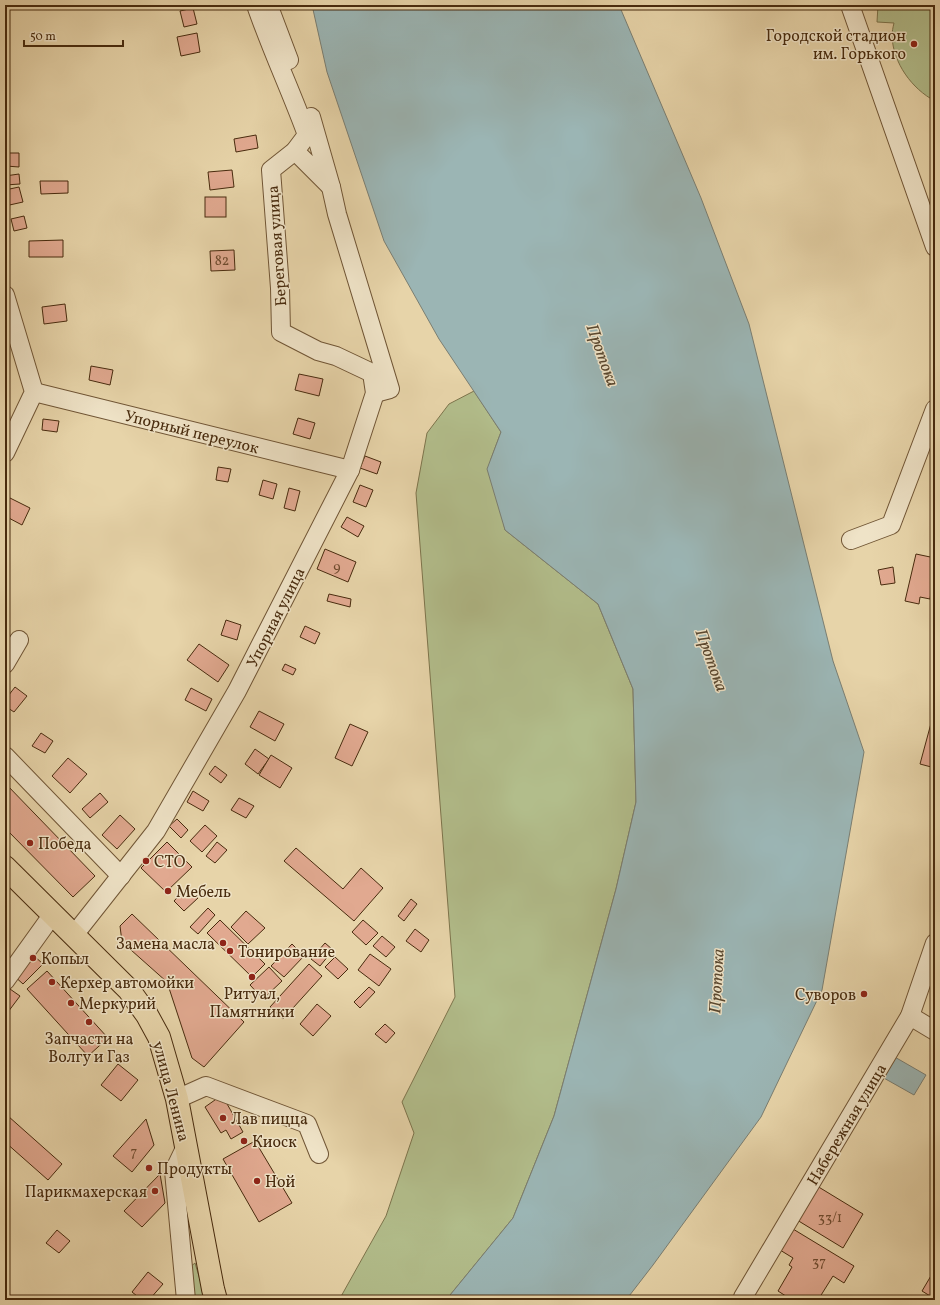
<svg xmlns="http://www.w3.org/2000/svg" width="940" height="1305" font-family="Vollkorn,serif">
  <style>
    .green { fill: #b2bd8b; stroke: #7d744c }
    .water { fill: #9bb5b4; stroke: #7a7e72 }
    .building { fill: #e1a990; stroke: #482b0e }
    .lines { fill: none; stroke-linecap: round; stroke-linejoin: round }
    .minor-casing { stroke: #705535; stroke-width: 20 }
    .major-casing { stroke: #482b0e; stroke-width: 24 }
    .minor { stroke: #efe3c7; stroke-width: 18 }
    .major { stroke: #e7d4a9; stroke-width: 22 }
    .poi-dot { fill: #8f2418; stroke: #efe3c7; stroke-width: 1.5 }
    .labels { text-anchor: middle; stroke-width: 3; stroke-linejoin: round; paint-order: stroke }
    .number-label { font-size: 14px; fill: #6e4a2e }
    .poi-label { font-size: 16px; fill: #482b0e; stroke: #efe3c7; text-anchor: start }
    .street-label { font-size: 16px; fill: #482b0e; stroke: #efe3c7 }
    .water-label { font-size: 17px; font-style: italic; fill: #59472f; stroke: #efe3c7 }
  </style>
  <rect width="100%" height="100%" fill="#e7d4a9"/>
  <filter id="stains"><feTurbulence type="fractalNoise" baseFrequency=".005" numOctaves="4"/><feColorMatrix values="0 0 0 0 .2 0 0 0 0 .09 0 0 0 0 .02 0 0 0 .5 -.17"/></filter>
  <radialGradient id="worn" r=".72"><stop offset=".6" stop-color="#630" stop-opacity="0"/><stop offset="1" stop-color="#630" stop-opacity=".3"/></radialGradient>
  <g class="green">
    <path d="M878,5H935V101C912,89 893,63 892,36C892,32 893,27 894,23L877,22Z"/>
    <polygon points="474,391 501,432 491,459 505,530 598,604 633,689 636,802 616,889 554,1116 513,1218 446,1300 339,1300 386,1216 414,1133 402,1102 455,997 416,493 427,433 449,404"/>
    <polygon points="195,1263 206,1300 195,1300 190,1267"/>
  </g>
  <g class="water">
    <polygon points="312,5 619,5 701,198 749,324 833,661 864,752 822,990 761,1117 653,1265 626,1300 446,1300 513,1218 554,1116 616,889 636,802 633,689 598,604 505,530 487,469 501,432 439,339 384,241 327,72"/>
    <polygon points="893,1056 926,1075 914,1095 882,1077"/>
  </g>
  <g class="building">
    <polygon points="193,8 197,24 184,27 180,11"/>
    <polygon points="197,33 200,52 181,56 177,37"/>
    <polygon points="256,135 258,148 236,152 234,139"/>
    <polygon points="7,153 19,153 19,167 6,166"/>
    <polygon points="232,170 234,187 210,190 208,172"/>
    <polygon points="19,174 20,184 5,185 5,176"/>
    <polygon points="40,181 68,181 68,193 41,194"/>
    <polygon points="19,187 23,202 5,206 5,190"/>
    <rect x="205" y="197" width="21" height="20"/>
    <polygon points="24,216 27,228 14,231 11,219"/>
    <polygon points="63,240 63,257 29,257 29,241"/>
    <polygon points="234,250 235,270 211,271 210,251"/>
    <polygon points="65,304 67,321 44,324 42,307"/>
    <polygon points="91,366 113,370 110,385 89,380"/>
    <polygon points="299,374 323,379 319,396 295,390"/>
    <polygon points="298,418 315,423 310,439 293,434"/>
    <polygon points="43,419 59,421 57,432 42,430"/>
    <polygon points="365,456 381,462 377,474 360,468"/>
    <polygon points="218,467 231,469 228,482 216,480"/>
    <polygon points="263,480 277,484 273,499 259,495"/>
    <polygon points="360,485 373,490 366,507 353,502"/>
    <polygon points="289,488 300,491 295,511 284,508"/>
    <polygon points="6,496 30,508 22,525 5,516"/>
    <polygon points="347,517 364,526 358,537 341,527"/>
    <polygon points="325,549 356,562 348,582 317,569"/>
    <polygon points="916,554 935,558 935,593 931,592 930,599 920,597 919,604 905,601"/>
    <polygon points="893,567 895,583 881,585 878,570"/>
    <polygon points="329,594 351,599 350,607 327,601"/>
    <polygon points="226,620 241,625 237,640 221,635"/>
    <polygon points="305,626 320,633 315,644 300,637"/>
    <polygon points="199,644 229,665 218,682 187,660"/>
    <polygon points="285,664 296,669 293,675 282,670"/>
    <polygon points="15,687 27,696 14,712 5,706 5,700"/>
    <polygon points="191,688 212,699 206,711 185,700"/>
    <polygon points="259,711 284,724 275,741 250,727"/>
    <polygon points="933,716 935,717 935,768 920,764"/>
    <polygon points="350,724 368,732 352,766 335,758"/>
    <polygon points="41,733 53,741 45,753 32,746"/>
    <polygon points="255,749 269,759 258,774 245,764"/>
    <polygon points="271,755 292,768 280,788 259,775"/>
    <polygon points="68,758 87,774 70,793 52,776"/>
    <polygon points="215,766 227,775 221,783 209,774"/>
    <polygon points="5,783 95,876 73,897 5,828"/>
    <polygon points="193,791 209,801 203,811 187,802"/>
    <polygon points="100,793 108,802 90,818 82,809"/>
    <polygon points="239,798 254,806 246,818 231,810"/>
    <polygon points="120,815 135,829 117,849 102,835"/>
    <polygon points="177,819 188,830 181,838 169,826"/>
    <polygon points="205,825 217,836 202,852 190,841"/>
    <polygon points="167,842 192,867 166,892 141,868"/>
    <polygon points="217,842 227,850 215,863 206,856"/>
    <polygon points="296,848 343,889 361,868 383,888 354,921 284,861"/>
    <polygon points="186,888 198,898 184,911 174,901"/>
    <polygon points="411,899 417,904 404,921 398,916"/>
    <polygon points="208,908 215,915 198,934 190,927"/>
    <polygon points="246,911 265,928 248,944 231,927"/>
    <polygon points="132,914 244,1022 204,1067 192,1058 167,982 122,942 120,926"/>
    <polygon points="220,920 265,964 252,977 207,933"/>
    <polygon points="363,920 378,933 366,945 352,932"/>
    <polygon points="415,929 429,940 421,952 406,941"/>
    <polygon points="382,936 395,947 386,957 373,946"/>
    <polygon points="325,943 333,950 320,966 311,959"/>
    <polygon points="292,944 304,956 284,977 271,966"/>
    <polygon points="32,954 43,964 23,984 12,974"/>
    <polygon points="370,954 391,969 379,986 358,970"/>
    <polygon points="335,957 348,969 338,979 325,967"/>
    <polygon points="309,964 322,976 283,1019 270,1007"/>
    <polygon points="269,967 282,981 263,999 250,985"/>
    <polygon points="47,971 108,1038 88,1056 27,989"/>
    <polygon points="369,987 375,992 360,1008 354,1002"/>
    <polygon points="10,989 20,996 5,1016 5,995"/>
    <polygon points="317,1004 331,1016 313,1036 300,1024"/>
    <polygon points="385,1024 395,1033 386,1043 375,1034"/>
    <polygon points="118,1064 138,1080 121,1101 101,1085"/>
    <polygon points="222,1095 243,1132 231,1139 226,1130 221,1133 205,1107"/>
    <polygon points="8,1116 62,1164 48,1180 5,1142 5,1119"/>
    <polygon points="146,1119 154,1145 132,1172 113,1156"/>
    <polygon points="255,1141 292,1203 259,1222 223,1159"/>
    <polygon points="160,1174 165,1203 142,1227 124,1211"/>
    <polygon points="817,1186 863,1214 843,1248 797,1220"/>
    <polygon points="793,1229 854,1266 844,1283 833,1276 818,1300 792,1300 778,1291 792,1267 789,1265 793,1258 780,1250"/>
    <polygon points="57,1230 70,1241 59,1253 46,1243"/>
    <polygon points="935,1269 935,1299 922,1291"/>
    <polygon points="148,1272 163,1284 149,1300 142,1300 132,1292"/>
  </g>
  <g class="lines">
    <g class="minor-casing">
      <g id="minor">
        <polyline points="850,5 935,247"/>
        <polyline points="269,7 289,60"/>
        <polyline points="295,151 331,187 311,117"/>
        <polyline points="331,187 337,214 390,389 375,393"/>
        <polyline points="5,295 34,392 5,453"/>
        <polyline points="34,392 350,470"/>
        <polyline points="851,540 891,525 935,409"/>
        <polyline points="5,664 19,640"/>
        <polyline points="5,756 121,876"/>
        <path d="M74,935L156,831L237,691L350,470L375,393L372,373L336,356L318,351L281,332L280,288L271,170L295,151L307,135C291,91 271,49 256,5"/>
        <polyline points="5,981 53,914"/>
        <polyline points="910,1016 935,1031"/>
        <polyline points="177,1099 206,1086 307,1124 319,1154"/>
        <polyline points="743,1297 910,1016 935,943"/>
        <polyline points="186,1300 174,1171 187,1144"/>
      </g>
    </g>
    <g class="major-casing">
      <polyline id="major" points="5,867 129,990 147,1015 159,1037 177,1099 213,1289 216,1300"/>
    </g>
    <use href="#minor" class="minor"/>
    <use href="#major" class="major"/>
  </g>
  <g class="poi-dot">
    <circle cx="914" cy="44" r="4"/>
    <circle cx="30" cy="843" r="4"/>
    <circle cx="146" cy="861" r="4"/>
    <circle cx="168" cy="891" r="4"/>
    <circle cx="223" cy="943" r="4"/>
    <circle cx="230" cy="951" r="4"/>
    <circle cx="33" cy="958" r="4"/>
    <circle cx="252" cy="977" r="4"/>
    <circle cx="52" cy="982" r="4"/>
    <circle cx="864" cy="994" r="4"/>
    <circle cx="71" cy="1003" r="4"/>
    <circle cx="89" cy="1022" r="4"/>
    <circle cx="223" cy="1118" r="4"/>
    <circle cx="244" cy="1141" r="4"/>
    <circle cx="149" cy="1168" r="4"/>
    <circle cx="257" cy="1181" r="4"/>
    <circle cx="155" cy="1191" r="4"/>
  </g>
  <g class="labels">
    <g class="number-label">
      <text x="222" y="265">82</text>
      <text x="337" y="571">9</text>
      <text x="134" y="1156">7</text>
      <text x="830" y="1222">33/1</text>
      <text x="819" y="1266">37</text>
    </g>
    <g class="poi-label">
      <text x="906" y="41" text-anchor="end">Городской cтадион<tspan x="906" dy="18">им. Горького</tspan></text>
      <text x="38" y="849">Победа</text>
      <text x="154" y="867">СТО</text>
      <text x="176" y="897">Мебель</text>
      <text x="215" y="949" text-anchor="end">Замена масла</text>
      <text x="238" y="957">Тонирование</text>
      <text x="41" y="964">Копыл</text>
      <text x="60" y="988">Керхер автомойки</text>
      <text x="252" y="999" text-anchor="middle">Ритуал,<tspan x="252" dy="18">Памятники</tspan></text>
      <text x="856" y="1000" text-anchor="end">Суворов</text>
      <text x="79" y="1009">Меркурий</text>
      <text x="89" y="1044" text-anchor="middle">Запчасти на<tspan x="89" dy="18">Волгу и Газ</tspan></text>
      <text x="231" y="1124">Лав пицца</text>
      <text x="252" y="1147">Киоск</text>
      <text x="157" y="1174">Продукты</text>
      <text x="265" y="1187">Ной</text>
      <text x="147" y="1197" text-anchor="end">Парикмахерская</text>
    </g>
    <g class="street-label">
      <text transform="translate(276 246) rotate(-94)" y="6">Береговая улица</text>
      <text transform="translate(192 431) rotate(14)" y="6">Упорный переулок</text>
      <text transform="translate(275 617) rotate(-63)" y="6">Упорная улица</text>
      <text transform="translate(172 1091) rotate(75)" y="6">улица Ленина</text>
      <text transform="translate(846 1124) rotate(-59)" y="6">Набережная улица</text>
    </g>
    <g class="water-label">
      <text transform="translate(603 355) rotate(70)" y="6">Протока</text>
      <text transform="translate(712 660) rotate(70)" y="6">Протока</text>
      <text transform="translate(716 981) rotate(-87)" y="6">Протока</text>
    </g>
  </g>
  <rect width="940" height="1305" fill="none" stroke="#e7d4a9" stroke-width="20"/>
  <rect x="6" y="6" width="928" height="1293" fill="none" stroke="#482b0e" stroke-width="2"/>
  <rect x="10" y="10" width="920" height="1285" fill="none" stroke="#482b0e"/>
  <path d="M24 40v6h99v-6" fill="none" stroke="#482b0e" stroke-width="2"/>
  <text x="30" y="40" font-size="12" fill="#482b0e" stroke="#efe3c7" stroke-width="3" paint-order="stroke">50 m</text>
  <rect width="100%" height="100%" filter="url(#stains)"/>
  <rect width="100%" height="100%" fill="url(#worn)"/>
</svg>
